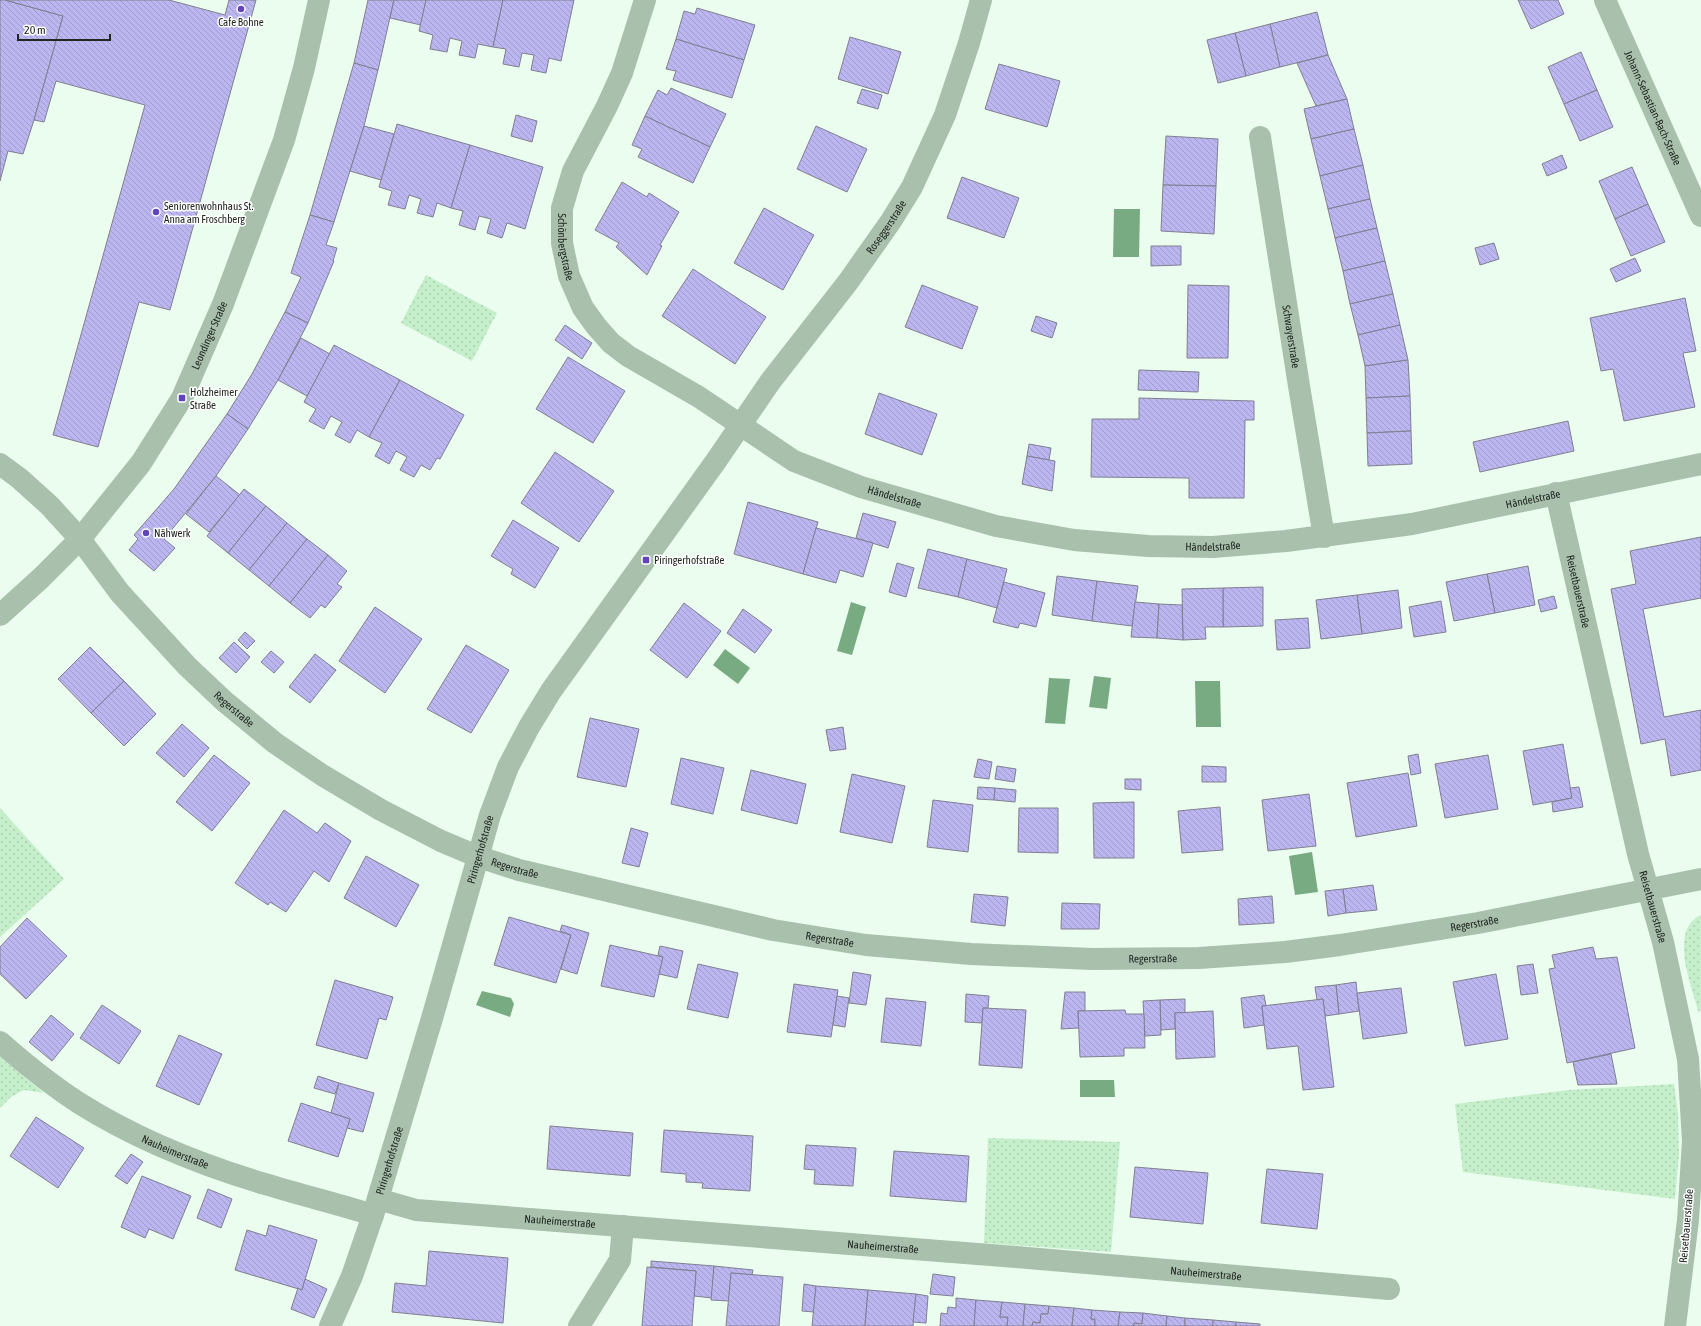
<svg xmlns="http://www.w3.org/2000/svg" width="1701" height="1326" font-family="'Asap Condensed',sans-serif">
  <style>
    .green { fill: url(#green-dots) }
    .water { fill: #79ab82 }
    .building { fill: url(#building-back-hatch); stroke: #807f91 }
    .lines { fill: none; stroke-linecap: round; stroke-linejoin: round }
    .minor { stroke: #a9c0ad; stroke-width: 22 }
    .poi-dot { fill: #6145be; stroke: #fff; stroke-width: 1.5 }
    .labels { text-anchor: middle; stroke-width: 3; stroke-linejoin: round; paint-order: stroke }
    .poi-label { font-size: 11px; fill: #202721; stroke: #fff; text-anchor: start }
    .street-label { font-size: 11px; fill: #202721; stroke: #fff }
  </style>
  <defs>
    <pattern id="green-dots" width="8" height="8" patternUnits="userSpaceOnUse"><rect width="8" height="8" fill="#c5eecb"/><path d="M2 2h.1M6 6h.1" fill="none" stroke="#a9ccae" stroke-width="1.8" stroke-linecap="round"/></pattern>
    <pattern id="building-back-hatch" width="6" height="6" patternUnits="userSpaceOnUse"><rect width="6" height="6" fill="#bbb6ef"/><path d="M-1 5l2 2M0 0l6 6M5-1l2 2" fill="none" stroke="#a09ccd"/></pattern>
  </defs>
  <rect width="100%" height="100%" fill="#ebfdee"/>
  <g class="green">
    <polygon points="426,275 497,313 472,361 401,323"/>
    <polygon points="0,808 64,879 0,937"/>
    <path d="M1701,915V1010L1699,1013C1692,988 1668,929 1701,915Z"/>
    <polygon points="0,1057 44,1093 24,1090 11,1097 0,1108"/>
    <polygon points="1674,1084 1678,1113 1679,1154 1675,1199 1463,1172 1455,1104 1569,1090"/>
    <polygon points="988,1138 1120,1142 1111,1252 984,1243"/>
  </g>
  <g class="water">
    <polygon points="1114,209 1140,209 1139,257 1113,257"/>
    <polygon points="851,602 866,607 852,655 837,651"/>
    <polygon points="725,649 750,668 738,684 713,665"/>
    <polygon points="1094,676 1111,678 1107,709 1089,707"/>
    <polygon points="1049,678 1070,679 1065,724 1045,723"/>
    <polygon points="1195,681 1220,681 1221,727 1196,727"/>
    <polygon points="1312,852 1318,892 1295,895 1289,856"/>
    <polygon points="482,991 511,998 514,1004 510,1017 476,1005"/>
    <polygon points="1080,1080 1114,1080 1115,1097 1080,1097"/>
  </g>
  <g class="building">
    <polygon points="0,0 5,0 63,16 34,120 23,154 8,151 0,181"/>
    <polygon points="5,0 169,0 225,15 229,0 256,0 170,310 139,302 98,447 53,435 145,105 56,81 44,122 34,120 63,16"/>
    <polygon points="368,0 394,0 378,70 354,63"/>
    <polygon points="394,0 426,0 421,25 390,18"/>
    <polygon points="426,0 503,0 493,47 478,44 475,58 459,55 462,41 450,38 447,52 430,49 433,35 419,31"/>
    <polygon points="503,0 574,0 561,61 549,58 546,73 531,70 534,55 522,53 519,67 503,64 506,49 493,47"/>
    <polygon points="1518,0 1558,0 1564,14 1531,29"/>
    <polygon points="697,8 755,25 744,60 676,39 684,11 695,14"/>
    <polygon points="1317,12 1328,55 1280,67 1270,24"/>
    <polygon points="1270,24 1280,67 1246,76 1235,33"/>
    <polygon points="1235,33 1246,76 1218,83 1207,40"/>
    <polygon points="850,37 901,52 888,94 838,79"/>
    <polygon points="676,39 744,60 732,98 673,80 676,71 666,69"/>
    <polygon points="1581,52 1597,90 1564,104 1548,67"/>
    <polygon points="1328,55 1347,99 1316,106 1297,63"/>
    <polygon points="354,63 378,70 364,126 334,222 310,215"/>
    <polygon points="999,64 1060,81 1047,127 985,109"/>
    <polygon points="671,88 726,114 710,147 645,116 658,90 667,95"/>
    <polygon points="862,89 882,95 878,109 857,103"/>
    <polygon points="1597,90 1613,127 1580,141 1564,104"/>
    <polygon points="1347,99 1354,129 1311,139 1304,109"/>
    <polygon points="516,115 537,121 532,142 511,136"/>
    <polygon points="645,116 710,147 693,183 638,157 642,149 632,145"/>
    <polygon points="397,124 470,145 451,208 437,203 433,217 417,213 421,199 409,195 405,209 388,205 392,191 379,187"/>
    <polygon points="364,126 394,134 381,180 350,171"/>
    <polygon points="816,126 867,149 847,192 797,169"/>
    <polygon points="1354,129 1363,165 1320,176 1311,139"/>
    <polygon points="1166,136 1218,139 1216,186 1163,185"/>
    <polygon points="470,145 543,167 525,229 507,223 502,238 487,233 491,219 479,216 475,230 459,225 463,211 451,208"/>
    <polygon points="1562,155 1567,168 1547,176 1542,164"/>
    <polygon points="1363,165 1370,199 1328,209 1320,176"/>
    <polygon points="1632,167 1648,204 1615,219 1599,181"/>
    <polygon points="962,177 1019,198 1004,238 947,218"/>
    <polygon points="622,182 647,197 649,193 679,212 660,245 662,246 647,275 616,247 619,243 595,230"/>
    <polygon points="1163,185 1216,186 1214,234 1161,231"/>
    <polygon points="1370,199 1377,228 1335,238 1328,209"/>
    <polygon points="1648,204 1665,242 1631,256 1615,219"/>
    <polygon points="764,208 814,235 783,290 734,263"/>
    <polygon points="310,215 334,222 326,245 337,248 333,261 334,261 308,323 285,312 301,277 291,273"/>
    <polygon points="1377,228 1385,261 1343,271 1335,238"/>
    <polygon points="1494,243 1499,259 1480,265 1475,248"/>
    <polygon points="1151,246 1181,246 1181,265 1151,266"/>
    <polygon points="1635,258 1641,271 1616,282 1610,269"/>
    <polygon points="1385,261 1393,294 1350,304 1343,271"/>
    <polygon points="693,269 766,317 735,364 662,316"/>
    <polygon points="922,285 978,307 962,349 905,327"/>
    <polygon points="1188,285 1229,286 1228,358 1187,358"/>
    <polygon points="1393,294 1400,325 1358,335 1350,304"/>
    <polygon points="1685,298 1696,351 1683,353 1695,407 1624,421 1613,369 1601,371 1590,318"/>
    <polygon points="285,312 308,323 278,380 248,429 227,414 252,374"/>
    <polygon points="1036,316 1057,323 1052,338 1031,331"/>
    <polygon points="565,325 592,343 582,359 555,340"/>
    <polygon points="1400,325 1408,360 1365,366 1358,335"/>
    <polygon points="301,338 330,354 307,396 278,380"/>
    <polygon points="334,345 400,380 369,437 357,430 350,443 335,435 342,422 331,416 324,429 309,421 316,409 304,402"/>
    <polygon points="568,357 625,391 593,443 536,409"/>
    <polygon points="1408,360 1410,396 1366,398 1365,366"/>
    <polygon points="1139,370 1199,372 1198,392 1138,390"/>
    <polygon points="400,380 464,415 440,459 437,458 430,470 421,465 414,477 400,470 407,457 396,451 389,464 375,456 382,443 369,437"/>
    <polygon points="879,393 937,414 922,455 865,434"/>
    <polygon points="1410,396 1411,431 1367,433 1366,398"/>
    <polygon points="1139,398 1254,401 1254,420 1245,420 1244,498 1189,498 1189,478 1091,477 1092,419 1139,419"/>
    <polygon points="227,414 248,429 216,476 164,539 175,548 154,571 129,550 138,539 134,535 174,489"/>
    <polygon points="1568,421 1574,451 1480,472 1473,442"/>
    <polygon points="1411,431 1412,464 1368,466 1367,433"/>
    <polygon points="1029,444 1051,448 1049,460 1027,456"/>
    <polygon points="555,452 614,491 579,542 521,503"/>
    <polygon points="1027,456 1055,461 1052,491 1022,484"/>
    <polygon points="216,476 240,495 209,532 186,514"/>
    <polygon points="244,489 266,506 228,553 207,536"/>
    <polygon points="748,502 818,522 803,574 734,554"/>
    <polygon points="266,506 287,523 249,570 228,553"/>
    <polygon points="863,513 896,522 888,548 856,538"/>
    <polygon points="513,520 559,548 535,588 511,574 513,569 491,556"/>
    <polygon points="287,523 307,539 269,586 249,570"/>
    <polygon points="816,528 873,543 863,577 840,570 836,583 803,574"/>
    <polygon points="1701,537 1701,598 1643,609 1664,717 1701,710 1701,770 1671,776 1665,739 1641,744 1611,589 1636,584 1630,551"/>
    <polygon points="307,539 328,555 290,603 269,586"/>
    <polygon points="928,549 967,559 958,597 918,588"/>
    <polygon points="328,555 347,571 337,584 342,587 325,608 321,605 310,618 290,603"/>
    <polygon points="967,559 1007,569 997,608 958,597"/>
    <polygon points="897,563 914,568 906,597 889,592"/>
    <polygon points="1528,566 1535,605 1495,613 1487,574"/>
    <polygon points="1487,574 1495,613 1454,621 1446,582"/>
    <polygon points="1057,576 1097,581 1092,621 1052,615"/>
    <polygon points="1097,581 1138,586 1132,626 1092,621"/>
    <polygon points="1004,582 1045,593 1036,627 1020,623 1018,628 993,622"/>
    <polygon points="1263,587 1263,626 1223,627 1223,588"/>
    <polygon points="1223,588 1223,627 1205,627 1206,639 1183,640 1182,589"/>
    <polygon points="1398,590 1402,628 1362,634 1357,595"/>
    <polygon points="1357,595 1362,634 1321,639 1316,600"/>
    <polygon points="1554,596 1557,608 1541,612 1538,600"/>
    <polygon points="1441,601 1446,632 1414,637 1409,607"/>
    <polygon points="1135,602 1159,604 1157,638 1131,637"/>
    <polygon points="684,603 721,631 687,678 650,650"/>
    <polygon points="1159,604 1182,605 1183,640 1157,638"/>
    <polygon points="375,607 422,639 385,693 339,661"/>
    <polygon points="743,609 772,630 755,653 727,633"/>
    <polygon points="1308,618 1310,648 1277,650 1275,620"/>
    <polygon points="245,632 255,641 247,649 238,640"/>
    <polygon points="234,642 250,657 236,673 219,658"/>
    <polygon points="466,645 509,670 471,733 427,709"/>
    <polygon points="90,647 124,681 91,713 58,679"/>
    <polygon points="271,651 284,662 274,673 261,662"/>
    <polygon points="315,654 336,670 310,703 289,687"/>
    <polygon points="124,681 156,714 124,746 91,713"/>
    <polygon points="590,718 639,729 626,787 577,777"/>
    <polygon points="182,724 209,748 184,777 156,753"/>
    <polygon points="843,727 846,749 830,751 826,730"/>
    <polygon points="1563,744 1572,798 1533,805 1523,751"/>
    <polygon points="1418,754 1421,773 1411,775 1408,756"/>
    <polygon points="214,755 250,783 212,831 176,802"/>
    <polygon points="1488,755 1498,809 1445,818 1435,764"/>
    <polygon points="681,758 724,768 713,814 671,804"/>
    <polygon points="978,759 992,762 989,779 974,777"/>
    <polygon points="997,766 1016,769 1014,782 995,779"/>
    <polygon points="1202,766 1226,767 1226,782 1202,782"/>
    <polygon points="751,770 806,784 797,824 741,810"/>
    <polygon points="1408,773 1417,826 1356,837 1347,783"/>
    <polygon points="852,774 905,786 892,843 840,832"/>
    <polygon points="1125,779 1141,779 1141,790 1125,789"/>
    <polygon points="978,787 995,788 994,800 977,799"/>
    <polygon points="1579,787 1583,807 1553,812 1552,802 1572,798 1570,788"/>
    <polygon points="995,788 1016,790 1015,802 994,800"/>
    <polygon points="1309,794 1316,846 1268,851 1262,800"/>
    <polygon points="933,800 973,805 968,852 927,847"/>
    <polygon points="1134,802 1134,858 1094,858 1093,803"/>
    <polygon points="1220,807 1223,850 1182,853 1178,811"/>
    <polygon points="1019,808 1058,808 1058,853 1018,852"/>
    <polygon points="284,810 317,833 325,823 351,841 329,882 314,871 286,912 270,902 268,905 235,883"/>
    <polygon points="631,828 648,833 639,867 622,863"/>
    <polygon points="366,856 419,885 396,927 344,898"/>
    <polygon points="1373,885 1377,910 1346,913 1343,889"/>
    <polygon points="1343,889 1346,913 1328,916 1325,891"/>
    <polygon points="974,894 1008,897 1005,926 971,922"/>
    <polygon points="1272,896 1274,923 1239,925 1238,899"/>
    <polygon points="1062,903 1100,904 1099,929 1061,929"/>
    <polygon points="509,917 571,935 556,983 494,965"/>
    <polygon points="27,918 67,956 26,999 0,974 0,947"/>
    <polygon points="562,925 589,933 577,974 561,969 571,935 560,931"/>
    <polygon points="610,945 663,957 654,997 601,986"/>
    <polygon points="660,946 683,951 677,978 659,974 663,957 658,955"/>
    <polygon points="1593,947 1596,959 1617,957 1635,1048 1567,1063 1549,969 1555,968 1552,955"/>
    <polygon points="698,964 738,973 728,1018 687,1009"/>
    <polygon points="1533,964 1538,993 1521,995 1517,966"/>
    <polygon points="853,972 871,975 866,1005 849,1003"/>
    <polygon points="1496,974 1508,1039 1465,1046 1453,982"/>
    <polygon points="335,980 393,997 386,1020 379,1018 367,1059 316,1045"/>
    <polygon points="1356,982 1359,1011 1339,1014 1336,985"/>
    <polygon points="794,984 838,990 831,1037 787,1032"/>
    <polygon points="1336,985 1339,1014 1325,1016 1323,999 1317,1000 1315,987"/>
    <polygon points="1401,988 1407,1033 1363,1039 1357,993"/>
    <polygon points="1065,992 1085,992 1085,1011 1078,1011 1079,1028 1061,1029"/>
    <polygon points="966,994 989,996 988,1008 983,1008 982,1023 965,1022"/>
    <polygon points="1264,995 1266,1006 1262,1006 1264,1025 1244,1028 1241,998"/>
    <polygon points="837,996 849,998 845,1027 833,1025"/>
    <polygon points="886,998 926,1002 921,1046 881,1042"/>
    <polygon points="1185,999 1185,1013 1175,1013 1175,1029 1161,1030 1160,1000"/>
    <polygon points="1323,999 1334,1087 1303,1090 1298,1046 1267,1049 1262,1006"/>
    <polygon points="1160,1000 1161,1035 1145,1036 1143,1001"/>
    <polygon points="102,1005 141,1031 119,1064 80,1038"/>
    <polygon points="983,1008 1026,1010 1022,1068 979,1065"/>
    <polygon points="1125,1010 1126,1014 1144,1014 1145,1048 1124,1048 1124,1056 1080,1057 1078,1011"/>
    <polygon points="1213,1011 1215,1057 1176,1059 1175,1013"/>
    <polygon points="51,1015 74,1034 52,1061 29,1042"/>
    <polygon points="179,1035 222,1054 199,1105 156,1086"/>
    <polygon points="1611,1054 1617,1084 1578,1085 1573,1062"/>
    <polygon points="318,1076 339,1083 335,1094 314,1088"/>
    <polygon points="339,1083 374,1093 363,1132 347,1128 350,1119 331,1113"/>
    <polygon points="301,1103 350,1119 338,1157 288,1141"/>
    <polygon points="36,1117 84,1148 58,1188 10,1156"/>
    <polygon points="550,1126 633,1133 630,1176 547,1169"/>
    <polygon points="664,1130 753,1136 750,1191 702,1188 703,1183 686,1182 686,1174 661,1172"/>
    <polygon points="806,1145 856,1148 853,1186 814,1184 815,1170 804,1169"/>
    <polygon points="894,1151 969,1156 966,1202 890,1196"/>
    <polygon points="131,1154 143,1162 127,1184 115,1176"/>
    <polygon points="1135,1167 1208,1173 1203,1224 1130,1217"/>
    <polygon points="1267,1169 1323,1174 1317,1229 1261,1223"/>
    <polygon points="142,1176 191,1196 173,1239 149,1229 145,1238 121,1227"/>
    <polygon points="208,1189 232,1199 221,1228 197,1218"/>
    <polygon points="269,1225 317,1240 302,1290 235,1270 247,1230 266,1236"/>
    <polygon points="429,1251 508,1258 503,1323 392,1312 395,1283 426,1286"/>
    <polygon points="651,1261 714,1266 712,1298 694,1296 696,1271 651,1267"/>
    <polygon points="714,1266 753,1270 752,1275 731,1273 729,1301 711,1300"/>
    <polygon points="647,1267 696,1271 692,1326 642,1326"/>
    <polygon points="731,1273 783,1277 779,1326 726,1326"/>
    <polygon points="933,1274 955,1277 953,1296 930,1294"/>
    <polygon points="305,1279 327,1289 314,1318 291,1309 298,1288 302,1290"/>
    <polygon points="804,1284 816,1286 814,1312 802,1311"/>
    <polygon points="816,1286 868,1290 865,1326 812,1326"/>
    <polygon points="868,1290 916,1294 913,1326 865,1326"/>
    <polygon points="916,1294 928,1296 926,1323 913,1322"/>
    <polygon points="956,1298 976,1300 974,1326 940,1326 941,1313 947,1314 948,1307 956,1308"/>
    <polygon points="976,1300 1002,1302 1000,1317 1008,1317 1007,1326 974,1326"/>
    <polygon points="1002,1302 1025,1304 1023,1326 1007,1326 1008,1317 1000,1317"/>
    <polygon points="1025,1304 1049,1306 1048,1314 1041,1314 1040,1323 1033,1322 1032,1326 1023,1326"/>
    <polygon points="1049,1306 1074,1308 1072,1326 1032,1326 1033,1322 1040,1323 1041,1314 1048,1314"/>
    <polygon points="1074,1308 1092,1310 1091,1319 1095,1319 1095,1326 1097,1326 1072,1326"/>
    <polygon points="1092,1310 1120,1312 1118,1326 1095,1326 1095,1319 1091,1319"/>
    <polygon points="1120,1312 1143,1313 1142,1324 1134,1323 1134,1326 1118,1326"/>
    <polygon points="1143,1313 1167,1316 1166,1326 1134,1326 1134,1323 1142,1324"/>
    <polygon points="1167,1316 1185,1318 1185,1326 1166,1326"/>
    <polygon points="1185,1318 1213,1320 1213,1326 1185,1326"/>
    <polygon points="1213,1320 1236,1322 1236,1326 1213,1326"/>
    <polygon points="1236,1322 1260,1324 1260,1326 1236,1326"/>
  </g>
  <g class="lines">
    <g class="minor">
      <path id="s1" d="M645,0L622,73L607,106L573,171L562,208V243L569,276L583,308L596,326L611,343L628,356L699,397L794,461L861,487L996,526L1074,540L1148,546L1213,547L1286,541L1412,524L1701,464"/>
      <path id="s2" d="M1605,0L1701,216"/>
      <path id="s3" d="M1260,137L1299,386L1324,537"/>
      <path id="s4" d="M0,464L19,478L50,506L80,539L120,593L187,666L224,701L275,743L322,775L381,810L441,841L479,857L519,870L773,930L866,945L971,954L1092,959L1199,958L1285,952L1340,945L1478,923L1701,879"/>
      <path id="s5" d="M1556,493L1638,854L1663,942L1688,1059L1693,1141L1688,1220L1675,1326"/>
      <path id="s6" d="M0,615L41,578L80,539L141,463L182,398L223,304L284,140L304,68L319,0"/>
      <path id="s7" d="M0,1042C25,1064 51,1085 79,1103C136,1139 201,1165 265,1184C301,1195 338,1204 373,1215"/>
      <path id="s8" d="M378,1199L416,1210L1016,1257L1389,1289"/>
      <path id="s9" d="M330,1326L352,1276L373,1215L433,1015L490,815L508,767L529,727L551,691L716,461L770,382L848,282L891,221L912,187L945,115L969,43L981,0"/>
      <polyline points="579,1326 620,1260 623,1226"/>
    </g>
  </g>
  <g class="poi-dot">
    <circle cx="241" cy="9" r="4"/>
    <circle cx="156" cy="212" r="4"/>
    <rect x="178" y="394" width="8" height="8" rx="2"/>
    <circle cx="146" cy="533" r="4"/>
    <rect x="642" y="556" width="8" height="8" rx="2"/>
  </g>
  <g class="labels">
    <g class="poi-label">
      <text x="241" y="26" text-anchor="middle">Cafe Bohne</text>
      <text x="164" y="210">Seniorenwohnhaus St.<tspan x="164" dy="13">Anna am Froschberg</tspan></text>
      <text x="190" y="396">Holzheimer<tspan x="190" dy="13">Straße</tspan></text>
      <text x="154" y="537">Nähwerk</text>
      <text x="654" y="564">Piringerhofstraße</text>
    </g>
    <g class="street-label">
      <text dy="4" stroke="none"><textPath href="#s2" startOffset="118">Johann-Sebastian-Bach-Straße</textPath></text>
      <text dy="4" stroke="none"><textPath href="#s9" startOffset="1247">Roseggerstraße</textPath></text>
      <text dy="4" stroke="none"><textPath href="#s1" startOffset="264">Schönbergstraße</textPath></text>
      <text dy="4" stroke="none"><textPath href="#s6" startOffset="353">Leondinger Straße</textPath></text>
      <text dy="4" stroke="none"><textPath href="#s3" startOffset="202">Schwayerstraße</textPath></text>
      <text dy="4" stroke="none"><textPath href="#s1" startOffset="698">Händelstraße</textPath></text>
      <text dy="4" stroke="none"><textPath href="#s1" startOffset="1346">Händelstraße</textPath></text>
      <text dy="4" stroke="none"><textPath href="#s1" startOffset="1022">Händelstraße</textPath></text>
      <text dy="4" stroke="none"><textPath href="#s5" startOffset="101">Reisetbauerstraße</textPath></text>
      <text dy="4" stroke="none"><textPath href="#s4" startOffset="340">Regerstraße</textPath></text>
      <text dy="4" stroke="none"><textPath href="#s9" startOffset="500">Piringerhofstraße</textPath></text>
      <text dy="4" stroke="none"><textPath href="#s4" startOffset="665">Regerstraße</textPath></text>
      <text dy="4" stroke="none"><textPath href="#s5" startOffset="425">Reisetbauerstraße</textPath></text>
      <text dy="4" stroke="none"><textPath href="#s4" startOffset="1636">Regerstraße</textPath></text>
      <text dy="4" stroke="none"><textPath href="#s4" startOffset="988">Regerstraße</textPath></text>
      <text dy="4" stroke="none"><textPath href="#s4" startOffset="1312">Regerstraße</textPath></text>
      <text dy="4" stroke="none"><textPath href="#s7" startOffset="208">Nauheimerstraße</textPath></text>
      <text dy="4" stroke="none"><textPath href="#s9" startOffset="176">Piringerhofstraße</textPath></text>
      <text dy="4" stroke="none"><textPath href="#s8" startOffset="184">Nauheimerstraße</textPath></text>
      <text transform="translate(1686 1226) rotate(-85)" y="4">Reisetbauerstraße</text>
      <text dy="4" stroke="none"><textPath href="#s8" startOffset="508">Nauheimerstraße</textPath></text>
      <text dy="4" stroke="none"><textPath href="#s8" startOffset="832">Nauheimerstraße</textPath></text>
    </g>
  </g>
  <path d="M18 34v6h92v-6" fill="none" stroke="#202721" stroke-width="2"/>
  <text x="24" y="34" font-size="12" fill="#202721" stroke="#ffffff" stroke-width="3" paint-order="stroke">20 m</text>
</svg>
